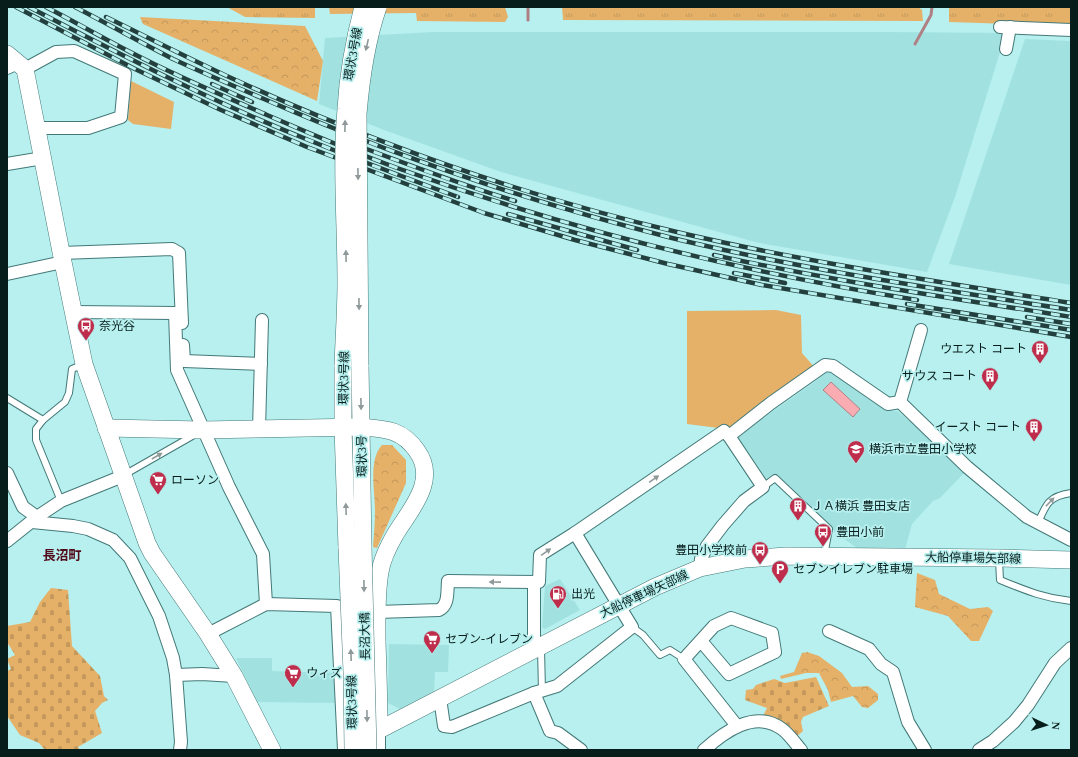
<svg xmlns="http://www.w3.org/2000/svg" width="1078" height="757" font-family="'Times New Roman','Noto Sans JP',serif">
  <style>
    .built { fill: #a1e2e1 }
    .grass { fill: url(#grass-tufts) }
    .forest { fill: url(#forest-crowns) }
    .cemetery { fill: url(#cemetery-stones) }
    .park { fill: #e5b169 }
    .water { fill: #f9acb1; stroke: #b08184 }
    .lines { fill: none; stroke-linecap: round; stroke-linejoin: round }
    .stream { stroke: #b08184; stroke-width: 3 }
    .lane-casing { stroke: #437978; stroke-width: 8 }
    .street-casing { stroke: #437978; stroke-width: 14 }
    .secondary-casing { stroke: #437978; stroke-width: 18 }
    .lane { stroke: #fff; stroke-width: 6 }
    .street { stroke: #fff; stroke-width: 12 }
    .secondary { stroke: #fff; stroke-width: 17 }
    .rail-casing { stroke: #23403f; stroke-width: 4.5 }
    .rail { stroke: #b7f0ee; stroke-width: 3; stroke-dasharray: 9; stroke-linecap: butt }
    .secondary-bridge-casing { stroke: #437978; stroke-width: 18; stroke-linecap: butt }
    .secondary-bridge { stroke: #fff; stroke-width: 17 }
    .oneway { fill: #8f9999 }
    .labels { text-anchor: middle; stroke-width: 3.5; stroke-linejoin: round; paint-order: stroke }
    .street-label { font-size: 12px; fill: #061d1c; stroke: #b7f0ee }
    .poi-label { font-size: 12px; fill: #061d1c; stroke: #b7f0ee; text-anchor: start }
    .neighbourhood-label { font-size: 13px; font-weight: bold; fill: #510b1a; stroke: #b7f0ee }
  </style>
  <defs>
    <pattern id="grass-tufts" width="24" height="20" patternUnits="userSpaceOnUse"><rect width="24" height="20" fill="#e5b169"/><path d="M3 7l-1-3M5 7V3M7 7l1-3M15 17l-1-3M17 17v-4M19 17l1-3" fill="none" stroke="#c3985a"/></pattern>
    <pattern id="forest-crowns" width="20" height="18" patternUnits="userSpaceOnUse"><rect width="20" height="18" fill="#e5b169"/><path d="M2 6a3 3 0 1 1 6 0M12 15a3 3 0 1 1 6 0" fill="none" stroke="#c3985a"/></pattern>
    <pattern id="cemetery-stones" width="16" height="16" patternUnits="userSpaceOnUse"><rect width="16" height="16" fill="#e5b169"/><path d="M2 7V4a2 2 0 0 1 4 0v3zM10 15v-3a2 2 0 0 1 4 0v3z" fill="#c3985a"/></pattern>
  </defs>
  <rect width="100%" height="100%" fill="#b7f0ee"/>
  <g class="built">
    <polygon points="433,32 887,32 1006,33 955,197 927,272 759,243 501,172 384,130 319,104 325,38"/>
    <polygon points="1025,39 1071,41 1071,285 949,264"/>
    <polygon points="825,373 832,373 886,411 897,411 954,458 966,471 940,498 933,501 912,524 904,553 861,551 835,532 830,526 801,501 775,473 764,481 736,437 813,383"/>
    <polygon points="560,579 580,610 545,629 542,627 545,586"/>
    <polygon points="389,644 449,645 448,672 435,672 434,692 400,709 388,703"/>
    <polygon points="236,658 272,658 272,671 335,673 335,703 257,702"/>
  </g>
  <g class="grass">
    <polygon points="227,7 315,7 315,18 245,17"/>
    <polygon points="329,7 505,7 508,17 505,22 417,21 416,13 330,14"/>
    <polygon points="562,7 918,7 922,10 923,21 563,20"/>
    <polygon points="949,7 1071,7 1071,26 949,22"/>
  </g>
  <g class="forest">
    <polygon points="140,17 305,26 323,61 317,101 143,24"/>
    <path d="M382,445H392L406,460V483L377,548L373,547C374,535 375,522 375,510C375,491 368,460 382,445Z"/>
    <polygon points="917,573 935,580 939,594 970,609 988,607 993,611 979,641 971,641 948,616 915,607"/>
    <polygon points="807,652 819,656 842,673 852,687 868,686 878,694 878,700 868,708 862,707 853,696 831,702 828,690 819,673 806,673 781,679 780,676 794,672 802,653"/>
  </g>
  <g class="cemetery">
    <polygon points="51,588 68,590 72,646 100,676 104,696 108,700 102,703 95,711 102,733 78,747 80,750 45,750 39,743 20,735 7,716 7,671 11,669 7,659 15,655 7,642 7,626 30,622 40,602"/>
    <polygon points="816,677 829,706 803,717 801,722 803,731 795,738 762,718 767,708 745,700 746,690 753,689 756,685 774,679 785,683"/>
  </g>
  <g class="park">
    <polygon points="131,81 174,102 171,129 133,124 128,120"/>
    <polygon points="776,310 801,315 802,353 816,369 734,430 687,424 687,311"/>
  </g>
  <polygon class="water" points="831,382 860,409 853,417 823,390"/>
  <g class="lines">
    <g class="stream">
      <polyline points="528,7 528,20"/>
      <polyline points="915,44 931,15 932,7"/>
    </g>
    <g class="lane-casing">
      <g id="lane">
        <polyline points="7,398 43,420"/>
        <polyline points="124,475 194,435"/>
        <polyline points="763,487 775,478 829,529 824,556"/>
        <polyline points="61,501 36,440 36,429 43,420 65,402 69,393 72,369 84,364"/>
        <path d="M1038,523C1046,504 1049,496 1071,493"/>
        <path d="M999,560L1000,580C1025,590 1043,598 1071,601"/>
        <polyline points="632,627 643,635 660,655 670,650 684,659"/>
        <polyline points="541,648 542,692"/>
      </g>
    </g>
    <g class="street-casing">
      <g id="street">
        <polyline points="1000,27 1071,30"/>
        <polyline points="1006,49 1010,27"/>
        <polyline points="7,68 18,63"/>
        <polyline points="25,69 56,52 74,51 125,74 121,117 88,128 37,128"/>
        <polyline points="7,164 43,158"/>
        <polyline points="61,253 172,249 179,253 182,323"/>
        <polyline points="7,274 63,262"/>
        <polyline points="73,312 175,313 177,370 229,487 263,554 266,604"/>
        <polyline points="183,345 184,361 261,364"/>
        <polyline points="900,402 921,330"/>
        <polyline points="259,429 262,320"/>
        <polyline points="729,436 771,403 825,365 833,366 888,404 900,402 967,467 1027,517 1071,540"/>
        <polyline points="7,473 23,507 37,517"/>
        <polyline points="32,522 73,526 88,529 113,540 130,558 159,616 173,658 176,675 181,742 180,750"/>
        <polyline points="7,541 37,517 61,501 123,476"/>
        <polyline points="534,582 534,650"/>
        <path d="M377,612L439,610C449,605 447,592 448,581L539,582L540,555L575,533L724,431L729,436L763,487L744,501L723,525L707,546L701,559L700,568"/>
        <polyline points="829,631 869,649 881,664 893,672 908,722 925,750"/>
        <polyline points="208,634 266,604 337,606 344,750"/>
        <polyline points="701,641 729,674 775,652 772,633 731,618 714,626 684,659 737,726"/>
        <polyline points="176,675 202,674 234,676"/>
        <polyline points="534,693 550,731 558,733 581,750"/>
        <polyline points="440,698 444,726 452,727 534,693 557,686 632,627 575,533"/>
        <polyline points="379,730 379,750"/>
        <path d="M704,750C724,732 755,709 782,729C789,734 795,743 801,750"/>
        <polyline points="979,750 993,741 1014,722 1028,705 1055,663 1071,648"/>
      </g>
    </g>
    <g class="secondary-casing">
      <g id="secondary">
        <polyline points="7,54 25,69 63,262 84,364 147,543 152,553 208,634 234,676 272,750"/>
        <polyline points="343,365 343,428 347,548"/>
        <polyline points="360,365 363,547"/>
        <path d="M106,428L202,430L361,427C385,429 402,429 417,451C438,480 411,509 396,533C389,545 382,558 380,572C376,595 377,618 377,642C378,671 379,700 379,730"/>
        <polyline points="356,743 379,730 655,587 700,568 745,559 786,556 999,558 1071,560"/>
      </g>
    </g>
    <use href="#lane" class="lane"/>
    <use href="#street" class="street"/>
    <use href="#secondary" class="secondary"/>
    <g class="rail-casing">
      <g id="rail">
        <polyline points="16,7 135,69 221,110 307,147 484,213 575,240 668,264 762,285 1071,337"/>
        <path d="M29,7C121,55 215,103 311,141C360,161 409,179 458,197"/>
        <path d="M46,7C77,23 108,41 140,57C181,78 224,96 267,115C311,134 355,153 400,169C568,229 741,272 917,300"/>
        <path d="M75,7C108,24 140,42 173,59C203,73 234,86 264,99C396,157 533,203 672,238C804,270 938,289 1071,310"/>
        <path d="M106,17C147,37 188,58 229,77C373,143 527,197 681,233C810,263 940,282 1071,303"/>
        <polyline points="212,84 252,102"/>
        <path d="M340,139C398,161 456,183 515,201"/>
        <polyline points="508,214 637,250"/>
        <path d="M714,255C832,281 952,298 1071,317"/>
        <polyline points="734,273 785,283"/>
        <polyline points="907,304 1071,330"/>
        <polyline points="1027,317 1071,324"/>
      </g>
    </g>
    <use href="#rail" class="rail"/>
    <g class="secondary-bridge-casing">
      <g id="secondary-bridge">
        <path d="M343,365C344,337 346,310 346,282C346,225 341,166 346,109C348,74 354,41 363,7"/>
        <path d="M360,365L358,114C361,78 366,42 378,7"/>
        <polyline points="363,547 368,750"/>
        <polyline points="347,548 352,673 353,750"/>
      </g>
    </g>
    <use href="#secondary-bridge" class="secondary-bridge"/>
  </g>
  <defs><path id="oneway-solid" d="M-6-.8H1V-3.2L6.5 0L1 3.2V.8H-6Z"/></defs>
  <g class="oneway">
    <use href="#oneway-solid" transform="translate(367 45) rotate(103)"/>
    <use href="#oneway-solid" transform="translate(345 126) rotate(-89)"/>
    <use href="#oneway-solid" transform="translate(358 174) rotate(89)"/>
    <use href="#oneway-solid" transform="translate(346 256) rotate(-91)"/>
    <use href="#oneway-solid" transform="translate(359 304) rotate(89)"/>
    <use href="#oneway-solid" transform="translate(361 404) rotate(89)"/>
    <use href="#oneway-solid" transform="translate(157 456) rotate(-30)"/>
    <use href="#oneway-solid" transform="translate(654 479) rotate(-35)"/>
    <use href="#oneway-solid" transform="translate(1050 502) rotate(-46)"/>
    <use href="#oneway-solid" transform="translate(346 509) rotate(-92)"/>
    <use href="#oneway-solid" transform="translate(546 552) rotate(-35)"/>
    <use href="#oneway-solid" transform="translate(495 582) rotate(-179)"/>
    <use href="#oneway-solid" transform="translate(364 586) rotate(89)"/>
    <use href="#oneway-solid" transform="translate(351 655) rotate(-92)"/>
    <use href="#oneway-solid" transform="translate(367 716) rotate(89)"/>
  </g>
  <defs>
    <g id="bus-pin" transform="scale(0.9)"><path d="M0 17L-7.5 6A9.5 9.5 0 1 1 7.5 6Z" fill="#be2e4c" stroke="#b7f0ee"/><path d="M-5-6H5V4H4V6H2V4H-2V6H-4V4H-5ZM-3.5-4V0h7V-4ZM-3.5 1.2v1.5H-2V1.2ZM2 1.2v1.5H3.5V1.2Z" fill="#fff"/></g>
    <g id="building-pin" transform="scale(0.9)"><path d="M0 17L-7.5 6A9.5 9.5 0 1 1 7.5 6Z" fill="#be2e4c" stroke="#b7f0ee"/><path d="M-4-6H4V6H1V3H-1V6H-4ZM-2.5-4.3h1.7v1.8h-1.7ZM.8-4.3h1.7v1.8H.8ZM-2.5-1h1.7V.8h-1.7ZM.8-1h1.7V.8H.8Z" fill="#fff"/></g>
    <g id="school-pin" transform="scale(0.9)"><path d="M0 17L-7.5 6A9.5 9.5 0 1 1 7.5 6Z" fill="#be2e4c" stroke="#b7f0ee"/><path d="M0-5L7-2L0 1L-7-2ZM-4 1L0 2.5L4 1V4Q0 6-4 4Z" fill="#fff"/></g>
    <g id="supermarket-pin" transform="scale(0.9)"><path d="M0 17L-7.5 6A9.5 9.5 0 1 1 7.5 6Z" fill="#be2e4c" stroke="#b7f0ee"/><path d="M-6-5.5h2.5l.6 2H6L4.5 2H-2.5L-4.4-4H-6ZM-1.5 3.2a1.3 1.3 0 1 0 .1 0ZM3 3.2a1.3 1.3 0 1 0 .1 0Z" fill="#fff"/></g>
    <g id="parking-pin" transform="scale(0.9)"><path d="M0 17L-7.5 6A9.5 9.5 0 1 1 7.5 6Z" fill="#be2e4c" stroke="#b7f0ee"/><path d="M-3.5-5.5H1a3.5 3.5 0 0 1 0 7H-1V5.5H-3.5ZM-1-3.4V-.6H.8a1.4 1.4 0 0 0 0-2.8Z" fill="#fff"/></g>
    <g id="fuel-pin" transform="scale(0.9)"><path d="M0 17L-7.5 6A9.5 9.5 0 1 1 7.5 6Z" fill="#be2e4c" stroke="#b7f0ee"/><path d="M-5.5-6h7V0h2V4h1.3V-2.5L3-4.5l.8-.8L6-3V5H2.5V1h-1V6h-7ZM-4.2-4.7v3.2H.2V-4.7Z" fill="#fff"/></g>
  </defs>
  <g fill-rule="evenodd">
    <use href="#bus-pin" x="86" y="326"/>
    <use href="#building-pin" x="1040" y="349"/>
    <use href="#building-pin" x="990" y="376"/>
    <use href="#building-pin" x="1034" y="427"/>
    <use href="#school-pin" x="856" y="449"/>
    <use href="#supermarket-pin" x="158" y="480"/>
    <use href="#building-pin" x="798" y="506"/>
    <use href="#bus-pin" x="823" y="532"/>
    <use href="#bus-pin" x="760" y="550"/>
    <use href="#parking-pin" x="780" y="569"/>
    <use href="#fuel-pin" x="558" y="594"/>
    <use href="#supermarket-pin" x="432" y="639"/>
    <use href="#supermarket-pin" x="293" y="673"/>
  </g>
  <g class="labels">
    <g class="street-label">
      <text transform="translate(353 54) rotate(-80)" y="4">環状3号線</text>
      <text transform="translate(344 378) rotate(-89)" y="4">環状3号線</text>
      <text transform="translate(362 456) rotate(-91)" y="4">環状3号</text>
      <text transform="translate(973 558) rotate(1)" y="4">大船停車場矢部線</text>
      <text transform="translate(644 594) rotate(-25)" y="4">大船停車場矢部線</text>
      <text transform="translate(365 636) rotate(-91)" y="4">長沼大橋</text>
      <text transform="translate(352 702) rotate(-91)" y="4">環状3号線</text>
    </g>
    <g class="poi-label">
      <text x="99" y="330">奈光谷</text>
      <text x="1027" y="353" text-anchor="end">ウエスト コート</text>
      <text x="977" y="380" text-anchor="end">サウス コート</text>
      <text x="1021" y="431" text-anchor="end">イースト コート</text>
      <text x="869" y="453">横浜市立豊田小学校</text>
      <text x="171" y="484">ローソン</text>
      <text x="811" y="510">ＪＡ横浜 豊田支店</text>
      <text x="836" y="536">豊田小前</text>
      <text x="747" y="554" text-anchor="end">豊田小学校前</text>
      <text x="793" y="573">セブンイレブン駐車場</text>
      <text x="571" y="598">出光</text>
      <text x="445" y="643">セブン-イレブン</text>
      <text x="306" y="677">ウィズ</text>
    </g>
    <g class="neighbourhood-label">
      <text x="62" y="560">長沼町</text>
    </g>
  </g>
  <rect width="1078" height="757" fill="none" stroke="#061d1c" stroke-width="16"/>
  <g transform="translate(1046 725) rotate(94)" stroke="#b7f0ee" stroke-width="3" paint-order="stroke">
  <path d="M0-3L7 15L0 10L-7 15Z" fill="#061d1c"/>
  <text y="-6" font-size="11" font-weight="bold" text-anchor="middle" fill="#061d1c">N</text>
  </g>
</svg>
